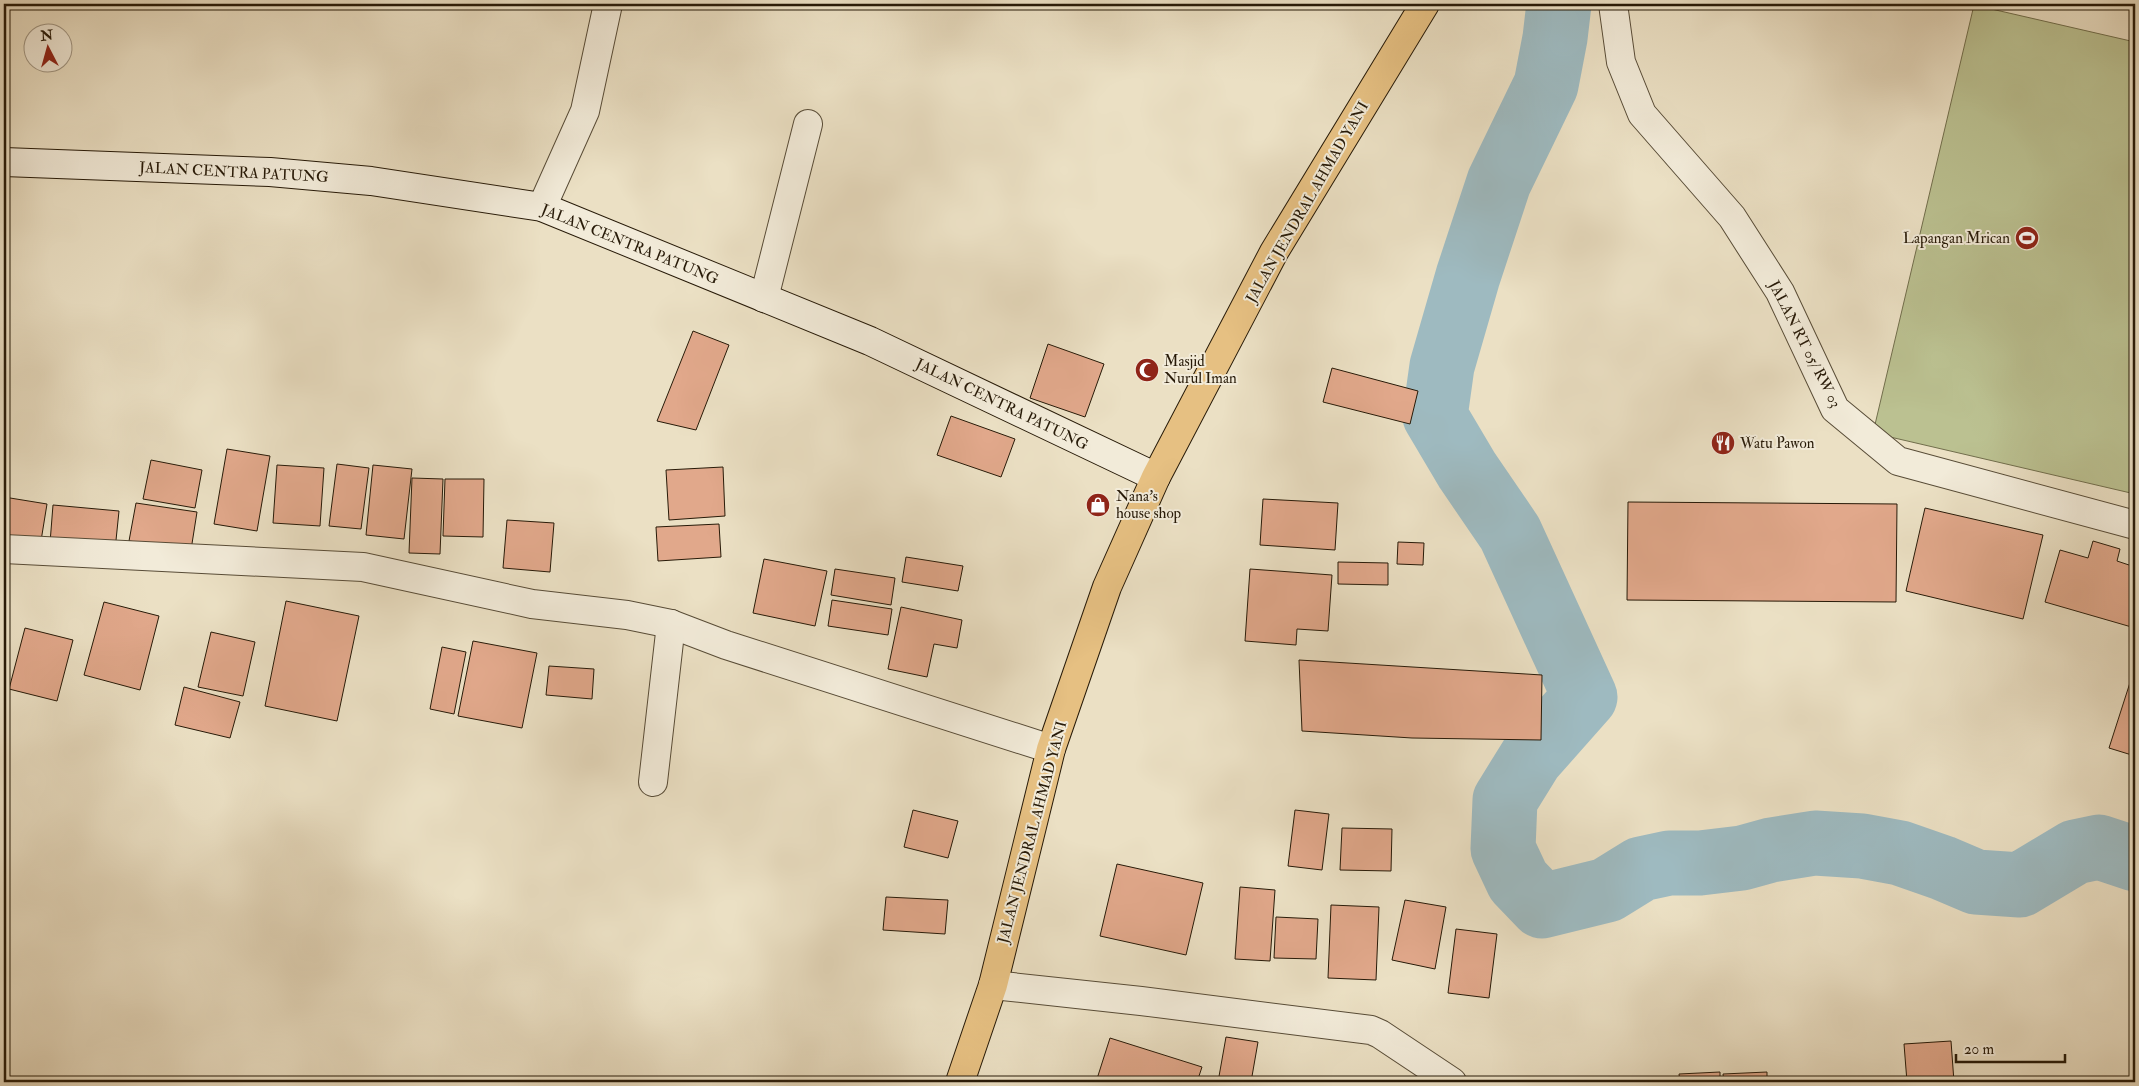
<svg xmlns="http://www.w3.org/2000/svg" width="2139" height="1086" font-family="'IM FELL Double Pica',serif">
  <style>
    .green { fill: #bbc191; stroke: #716e4c }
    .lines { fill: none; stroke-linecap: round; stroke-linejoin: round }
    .river { stroke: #9ebac0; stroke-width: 65 }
    .building { fill: #e1a88b; stroke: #271a08 }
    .street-casing { stroke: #584c37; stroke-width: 30 }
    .secondary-casing { stroke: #271a08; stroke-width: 30 }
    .highway-casing { stroke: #271a08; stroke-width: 30 }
    .street { stroke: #f2ebd9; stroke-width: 28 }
    .secondary { stroke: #f2ebd9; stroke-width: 28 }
    .highway { stroke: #e6c082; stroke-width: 28 }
    .labels { text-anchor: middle; stroke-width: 4; stroke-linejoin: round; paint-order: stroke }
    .street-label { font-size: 15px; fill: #271a08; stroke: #f2ebd9 }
    .poi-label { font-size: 15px; fill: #271a08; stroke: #f2ebd9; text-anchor: start }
  </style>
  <rect width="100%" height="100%" fill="#ebe0c4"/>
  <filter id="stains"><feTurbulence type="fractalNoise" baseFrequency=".004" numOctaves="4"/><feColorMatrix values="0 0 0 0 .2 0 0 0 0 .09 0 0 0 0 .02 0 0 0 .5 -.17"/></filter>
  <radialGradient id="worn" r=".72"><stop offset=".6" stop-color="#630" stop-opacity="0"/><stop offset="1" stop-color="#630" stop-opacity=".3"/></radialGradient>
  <polygon class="green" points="1974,5 2135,42 2135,494 1873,433"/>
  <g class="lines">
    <polyline class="river" points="1559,4 1555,38 1546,85 1499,182 1468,276 1442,366 1435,416 1467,470 1510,533 1585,697 1531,758 1505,800 1503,849 1518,881 1542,906 1607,890 1641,869 1669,863 1700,863 1742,858 1771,850 1815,843 1862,846 1900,853 1943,868 1976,882 2020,885 2075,852 2099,847 2135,859"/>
  </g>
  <g class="building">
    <polygon points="693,331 729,345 696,430 657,421"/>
    <polygon points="1048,344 1104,364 1085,417 1030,398"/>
    <polygon points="1332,368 1418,391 1410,424 1323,402"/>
    <polygon points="951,416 1015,439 1001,477 937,455"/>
    <polygon points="227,449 270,456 257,531 214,524"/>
    <polygon points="151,460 202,470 195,508 143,499"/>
    <polygon points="337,464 369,468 361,529 329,526"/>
    <polygon points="277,465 324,468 320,526 273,523"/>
    <polygon points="373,465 412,469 404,539 366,535"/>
    <polygon points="723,467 725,516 669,520 666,470"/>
    <polygon points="412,478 443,479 440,554 409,553"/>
    <polygon points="445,479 484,479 483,537 443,536"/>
    <polygon points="4,497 47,504 40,547 4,541"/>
    <polygon points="1263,499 1338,503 1335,550 1260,545"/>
    <polygon points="1628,502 1897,504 1896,602 1627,600"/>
    <polygon points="136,503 197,512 191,550 129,541"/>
    <polygon points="53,505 119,511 115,550 50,543"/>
    <polygon points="1925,508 2043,535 2023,619 1906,591"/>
    <polygon points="507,520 554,523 550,572 503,568"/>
    <polygon points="719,524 721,557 658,561 656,527"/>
    <polygon points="2093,541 2120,549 2117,561 2135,567 2135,628 2045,602 2060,550 2088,558"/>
    <polygon points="1398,542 1424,543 1423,565 1397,564"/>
    <polygon points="906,557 963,566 958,591 902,582"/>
    <polygon points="764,559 827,571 815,626 753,613"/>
    <polygon points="1338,562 1388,563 1388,585 1338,584"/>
    <polygon points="835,569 895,578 891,605 831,595"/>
    <polygon points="1250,569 1332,575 1328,631 1297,629 1296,645 1245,641"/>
    <polygon points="832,600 892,609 888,635 828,626"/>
    <polygon points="286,601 359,616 337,721 265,706"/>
    <polygon points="104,602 159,616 140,690 84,675"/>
    <polygon points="901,607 962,620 957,648 934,644 927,677 888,669"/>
    <polygon points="25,628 73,640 57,701 9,689"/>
    <polygon points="211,632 255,642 243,696 198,687"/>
    <polygon points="473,641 537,653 522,728 458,716"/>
    <polygon points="442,647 466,652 454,714 430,709"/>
    <polygon points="1299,660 1542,675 1541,740 1412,738 1302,731"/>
    <polygon points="549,666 594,669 592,699 546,695"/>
    <polygon points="2135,667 2135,756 2109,748"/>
    <polygon points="184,687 240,702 230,738 175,725"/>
    <polygon points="913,810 958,821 948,858 904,847"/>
    <polygon points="1295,810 1329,814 1322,870 1288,866"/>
    <polygon points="1342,828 1392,829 1391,871 1340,870"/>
    <polygon points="1117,864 1203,883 1186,955 1100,936"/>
    <polygon points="1240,887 1275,890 1270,961 1235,959"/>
    <polygon points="886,897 948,900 945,934 883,930"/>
    <polygon points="1405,900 1446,907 1435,969 1392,960"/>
    <polygon points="1331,905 1379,907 1376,980 1328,978"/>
    <polygon points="1276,917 1318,919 1316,959 1274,958"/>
    <polygon points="1456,929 1497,934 1489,998 1448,993"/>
    <polygon points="1226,1037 1258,1042 1251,1082 1218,1082"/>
    <polygon points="1110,1038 1202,1067 1197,1082 1096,1082"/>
    <polygon points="1951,1041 1954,1082 1907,1082 1904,1044"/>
    <polygon points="1720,1072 1720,1082 1680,1082 1679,1074"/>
    <polygon points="1767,1072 1767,1082 1724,1082 1723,1074"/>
  </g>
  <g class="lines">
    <g class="street-casing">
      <g id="street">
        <polyline points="1613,4 1621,62 1642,114 1732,217 1780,292 1835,409 1898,461 2135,525"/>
        <polyline points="542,207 585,111 608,4"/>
        <polyline points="764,298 808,124"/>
        <polyline points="4,549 363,567 532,604 627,615 671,624 726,645 1051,749"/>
        <polyline points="653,782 671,624"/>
        <polyline points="993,985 1141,1001 1371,1030 1380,1034 1452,1082"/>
      </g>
    </g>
    <g class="secondary-casing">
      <polyline id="secondary" points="4,162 270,172 371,181 542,207 870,341 1156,477"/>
    </g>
    <g class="highway-casing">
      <polyline id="highway" points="960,1082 993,985 1051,749 1107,587 1156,477 1274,252 1425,4"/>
    </g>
    <use href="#street" class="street"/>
    <use href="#secondary" class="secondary"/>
    <use href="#highway" class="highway"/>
  </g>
  <defs>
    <g id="stadium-disc" transform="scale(1.25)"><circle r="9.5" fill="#8f2418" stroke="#f2ebd9"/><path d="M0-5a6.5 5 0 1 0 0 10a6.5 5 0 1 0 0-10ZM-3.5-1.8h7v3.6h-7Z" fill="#fff"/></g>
    <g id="mosque-disc" transform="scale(1.25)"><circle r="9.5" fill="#8f2418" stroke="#f2ebd9"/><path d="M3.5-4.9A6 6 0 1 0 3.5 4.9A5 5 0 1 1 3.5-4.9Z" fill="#fff"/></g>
    <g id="restaurant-disc" transform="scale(1.25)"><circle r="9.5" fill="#8f2418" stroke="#f2ebd9"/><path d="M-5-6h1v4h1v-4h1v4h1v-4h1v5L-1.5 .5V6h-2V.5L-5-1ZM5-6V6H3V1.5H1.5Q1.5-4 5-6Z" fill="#fff"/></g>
    <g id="shop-disc" transform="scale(1.25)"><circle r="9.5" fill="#8f2418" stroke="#f2ebd9"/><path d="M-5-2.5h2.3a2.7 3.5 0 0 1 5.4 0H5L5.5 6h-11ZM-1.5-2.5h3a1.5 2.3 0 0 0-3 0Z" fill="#fff"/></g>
  </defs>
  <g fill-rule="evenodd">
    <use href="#stadium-disc" x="2027" y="238"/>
    <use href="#mosque-disc" x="1147" y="370"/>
    <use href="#restaurant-disc" x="1723" y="443"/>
    <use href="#shop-disc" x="1098" y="505"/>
  </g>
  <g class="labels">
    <g class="street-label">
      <text transform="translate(234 172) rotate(3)" y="5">JALAN CENTRA PATUNG</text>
      <text transform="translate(1307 202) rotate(-60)" y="5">JALAN JENDRAL AHMAD YANI</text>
      <text transform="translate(630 244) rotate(22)" y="5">JALAN CENTRA PATUNG</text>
      <text transform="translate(1805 344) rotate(63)" y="5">JALAN RT 05/ RW 03</text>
      <text transform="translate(1002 404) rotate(26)" y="5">JALAN CENTRA PATUNG</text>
      <text transform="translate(1032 832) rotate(-75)" y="5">JALAN JENDRAL AHMAD YANI</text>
    </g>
    <g class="poi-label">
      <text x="2010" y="243" text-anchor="end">Lapangan Mrican</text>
      <text x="1164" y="366">Masjid<tspan x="1164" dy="17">Nurul Iman</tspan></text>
      <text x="1740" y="448">Watu Pawon</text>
      <text x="1116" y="501">Nana's<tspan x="1116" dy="17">house shop</tspan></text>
    </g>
  </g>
  <rect width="2139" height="1086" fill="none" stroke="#ebe0c4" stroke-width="20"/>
  <rect x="5" y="5" width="2129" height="1076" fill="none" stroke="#271a08" stroke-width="2.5"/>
  <rect x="10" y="10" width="2119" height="1066" fill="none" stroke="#271a08"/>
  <g transform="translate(48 48) rotate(354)"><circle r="24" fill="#f2ebd9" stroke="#a19785"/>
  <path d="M0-4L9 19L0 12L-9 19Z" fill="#8f2418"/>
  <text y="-8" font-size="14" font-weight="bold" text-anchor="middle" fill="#271a08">N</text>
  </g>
  <path d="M1956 1054v8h109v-8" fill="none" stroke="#271a08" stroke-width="2.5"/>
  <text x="1964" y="1054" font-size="15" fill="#271a08" stroke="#f2ebd9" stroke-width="4" paint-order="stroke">20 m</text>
  <rect width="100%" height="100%" filter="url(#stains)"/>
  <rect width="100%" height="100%" fill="url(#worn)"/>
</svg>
